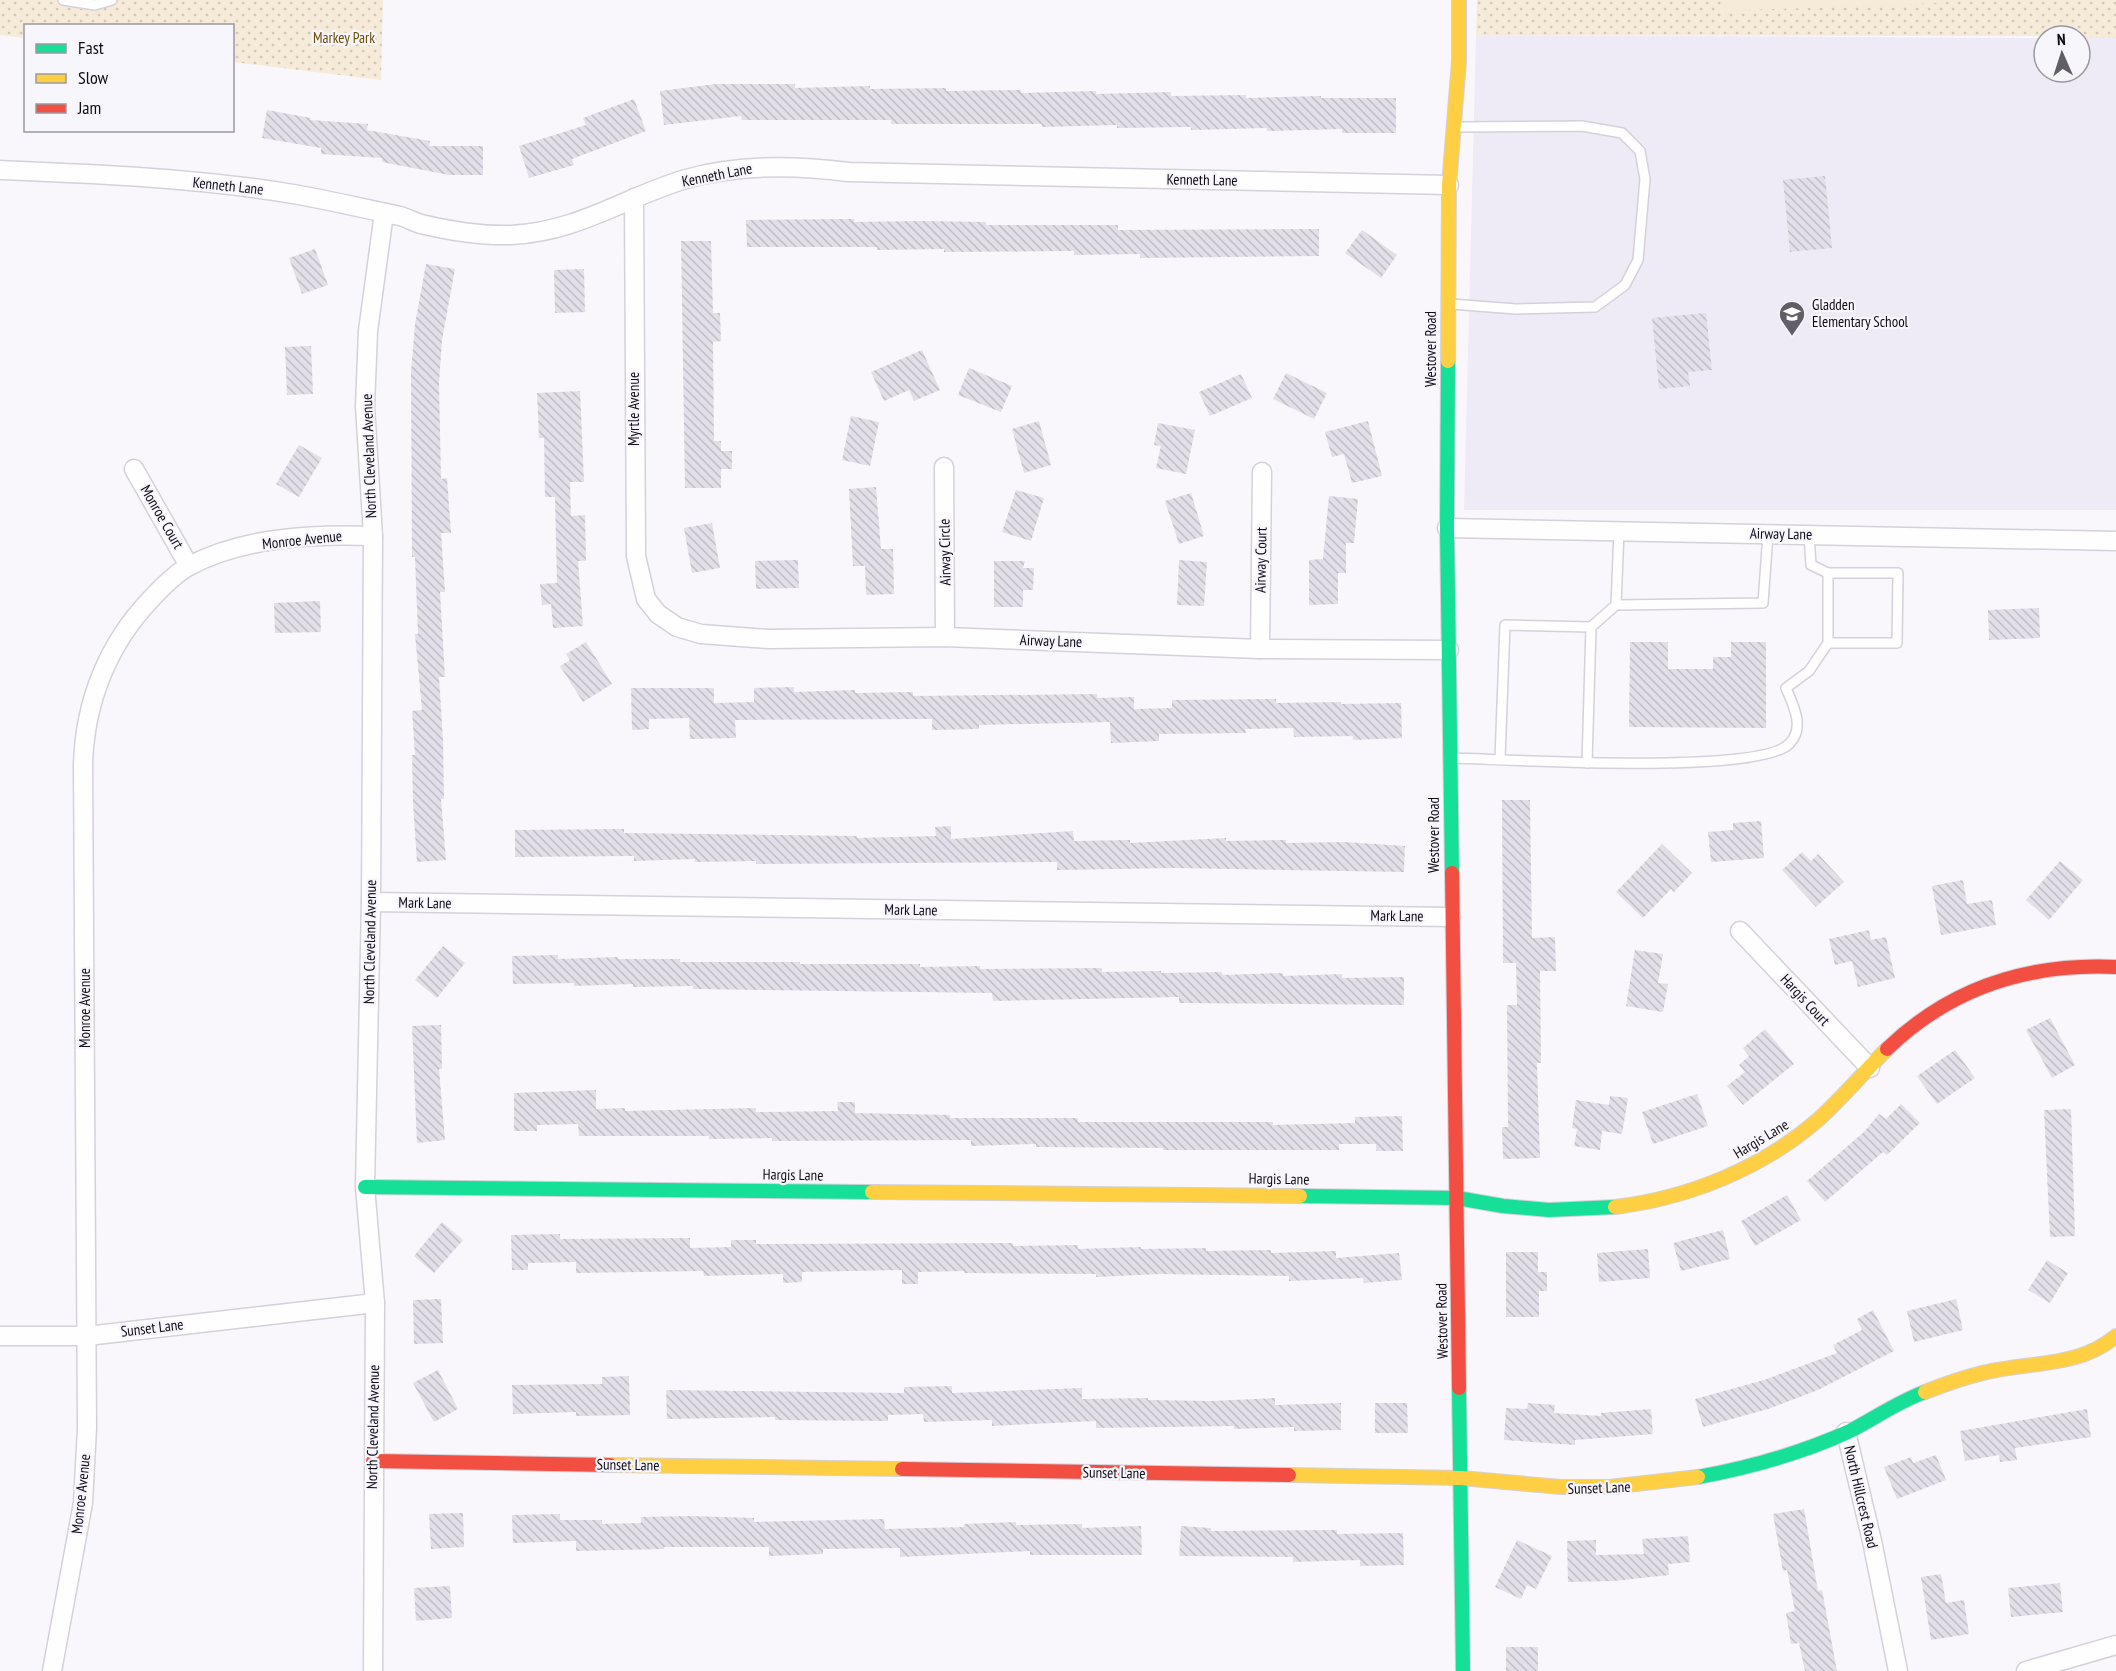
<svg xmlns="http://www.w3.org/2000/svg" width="2116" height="1671" font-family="'PT Sans Narrow',sans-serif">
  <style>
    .built { fill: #efebf6 }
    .grass { fill: url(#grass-dots) }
    .pitch { fill: #f6ead9 }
    .building { fill: url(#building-back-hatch) }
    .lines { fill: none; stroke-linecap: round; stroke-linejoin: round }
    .lane-casing { stroke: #d4d1da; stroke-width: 12 }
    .street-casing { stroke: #d4d1da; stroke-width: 21 }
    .fast-casing { stroke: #d4d1da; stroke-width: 16 }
    .slow-casing { stroke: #d4d1da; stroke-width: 16 }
    .jam-casing { stroke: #d4d1da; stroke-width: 16 }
    .lane { stroke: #fefeff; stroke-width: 9 }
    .street { stroke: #fefeff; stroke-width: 18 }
    .fast { stroke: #16e098; stroke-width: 14 }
    .slow { stroke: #ffcf43; stroke-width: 14 }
    .jam { stroke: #f24e42; stroke-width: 14 }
    .labels { text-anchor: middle; stroke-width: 4.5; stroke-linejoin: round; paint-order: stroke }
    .park-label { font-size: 15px; fill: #6a4e0a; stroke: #f8f6fd }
    .street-label { font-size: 15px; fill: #100c17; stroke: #f8f6fd }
    .poi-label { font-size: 15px; fill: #100c17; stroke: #f8f6fd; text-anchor: start }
  </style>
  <defs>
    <pattern id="grass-dots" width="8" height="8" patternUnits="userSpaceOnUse" patternTransform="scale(1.5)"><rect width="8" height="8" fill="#f6ead9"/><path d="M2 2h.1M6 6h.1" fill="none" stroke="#d2c8ba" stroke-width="1.8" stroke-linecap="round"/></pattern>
    <pattern id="building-back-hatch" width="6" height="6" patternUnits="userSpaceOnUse" patternTransform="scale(1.5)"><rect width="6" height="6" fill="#e2dfe8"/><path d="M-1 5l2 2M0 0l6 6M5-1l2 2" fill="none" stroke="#c1bec6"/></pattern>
  </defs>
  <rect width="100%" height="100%" fill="#f9f7fc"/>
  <polygon class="built" points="1476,35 2044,38 2044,72 2080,72 2080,38 2116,38 2116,510 1464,510"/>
  <g class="grass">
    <polygon points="0,0 383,0 381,80 233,62 232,26 26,26 25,38 0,35"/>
    <polygon points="1477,0 2116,0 2116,38 2080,38 2080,36 1476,35"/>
  </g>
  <polygon class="pitch" points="1721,0 1943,0 1940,3 1721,11"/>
  <g class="building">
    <polygon points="716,84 795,84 795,88 870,86 870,89 946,88 946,91 1021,90 1021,93 1096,91 1096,94 1171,92 1171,96 1246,95 1246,98 1321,96 1321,98 1396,98 1396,133 1342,133 1342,129 1267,131 1267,128 1191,130 1191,127 1117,128 1117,125 1042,127 1042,124 891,124 891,120 742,120 741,116 664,125 660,91"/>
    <polygon points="634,99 646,131 572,159 574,165 529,178 519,146 586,125 583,118"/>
    <polygon points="267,110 311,118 310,120 368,124 367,130 430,141 429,146 483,146 483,175 449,175 382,162 382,158 321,154 321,148 262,138"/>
    <polygon points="1825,176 1832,248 1790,252 1783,180"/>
    <polygon points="854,219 854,222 920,221 986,222 986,225 1118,225 1118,230 1319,229 1319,256 1140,258 1140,254 1074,255 1074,251 944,252 944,249 877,250 877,247 747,247 746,220"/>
    <polygon points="1362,230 1397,255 1381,278 1345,253"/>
    <polygon points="681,241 711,241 713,313 720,313 721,341 713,342 714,441 721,441 721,451 732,451 732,469 721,469 721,488 685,488"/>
    <polygon points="315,249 328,285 302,294 289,258"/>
    <polygon points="426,264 455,269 442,340 439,383 441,479 447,478 451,533 441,533 445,592 440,592 445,677 439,677 443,740 444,799 441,799 446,860 417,862 413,803 412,755 415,755 412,711 422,710 415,634 418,634 415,557 412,557 411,372 415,324"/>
    <polygon points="584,269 585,312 555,313 554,270"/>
    <polygon points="1706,313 1712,370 1688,372 1690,386 1659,389 1652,318"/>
    <polygon points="311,346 313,394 287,395 285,347"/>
    <polygon points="922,350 940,390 914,401 909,390 884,401 871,372"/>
    <polygon points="969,368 1012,386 1001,412 958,395"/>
    <polygon points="1286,373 1327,393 1314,419 1273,399"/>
    <polygon points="1241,374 1252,398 1210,416 1199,392"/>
    <polygon points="580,391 584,482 570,482 571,516 585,515 586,561 578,561 583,626 553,628 551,604 542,605 540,584 557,583 555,497 545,497 544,438 539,438 537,393"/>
    <polygon points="851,416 879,422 870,466 842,460"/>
    <polygon points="1039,421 1051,465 1024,473 1012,429"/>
    <polygon points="1368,421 1382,476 1352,483 1344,454 1332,457 1325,432"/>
    <polygon points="1158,423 1195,430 1186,474 1156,468 1161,446 1154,445"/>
    <polygon points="299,445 322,458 299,497 276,484"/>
    <polygon points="876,487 881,549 893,549 894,594 866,595 865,566 853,566 849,489"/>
    <polygon points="1016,490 1044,498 1031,541 1002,532"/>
    <polygon points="1191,493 1204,536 1179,544 1165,501"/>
    <polygon points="1329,496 1358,499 1354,543 1346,543 1346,573 1338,573 1338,604 1309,605 1309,560 1323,559"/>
    <polygon points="712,523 720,568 692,573 684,528"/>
    <polygon points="798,560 799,588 756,589 755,561"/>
    <polygon points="1179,560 1207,562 1204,606 1177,605"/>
    <polygon points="994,561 1025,561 1023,568 1034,568 1033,590 1023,590 1023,607 994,607"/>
    <polygon points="320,601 321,632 275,633 274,603"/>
    <polygon points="2039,608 2040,638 1989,640 1988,610"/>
    <polygon points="586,642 612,684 583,702 560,666 570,660 566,654"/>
    <polygon points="1630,642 1668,642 1668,669 1713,669 1713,657 1731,657 1731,642 1766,642 1766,728 1629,727"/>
    <polygon points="794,687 794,692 855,690 855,693 913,692 913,696 1097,694 1097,698 1134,697 1134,709 1172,708 1172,700 1276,699 1276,703 1341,702 1341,704 1401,703 1402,738 1353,740 1353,736 1294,737 1293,728 1245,729 1246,733 1159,734 1159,741 1111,743 1110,722 979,725 979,729 932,730 932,719 735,720 736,738 690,739 689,718 649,719 649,729 632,730 631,688 714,688 714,703 754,702 754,688"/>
    <polygon points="1502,800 1530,800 1532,938 1555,937 1556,971 1540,971 1541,1063 1537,1063 1540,1158 1503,1159 1502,1127 1508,1127 1507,1005 1517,1005 1516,963 1503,963"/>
    <polygon points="1761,821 1764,858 1711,862 1708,832 1733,830 1733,823"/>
    <polygon points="951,826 951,839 1073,831 1074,841 1130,840 1130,843 1226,838 1226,841 1286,840 1286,843 1345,842 1405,846 1404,872 1176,868 1057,870 1057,862 756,864 756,861 695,862 695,859 634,861 634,856 515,857 515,830 624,829 624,833 857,836 857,838 936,836 935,827"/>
    <polygon points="1662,844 1692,873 1674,892 1671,889 1643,918 1616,892"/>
    <polygon points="1802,852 1811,861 1818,854 1844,882 1816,907 1782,870"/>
    <polygon points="2060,861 2083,880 2049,920 2026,900"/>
    <polygon points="1963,880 1967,904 1992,900 1996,925 1941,935 1932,886"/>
    <polygon points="1869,930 1871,940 1886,937 1895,978 1858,987 1852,961 1835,965 1829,939"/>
    <polygon points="443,946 465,963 437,998 415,980"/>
    <polygon points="1635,950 1663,954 1658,983 1668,984 1663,1012 1626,1006"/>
    <polygon points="558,955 558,959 618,957 618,959 680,959 680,962 800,962 800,964 920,964 920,967 980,966 980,969 1102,968 1102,972 1161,971 1161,973 1222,972 1222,975 1283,973 1283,976 1342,974 1342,978 1404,977 1404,1005 1179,1003 1179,997 993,1001 992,993 693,989 693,986 633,987 633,984 574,986 574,983 513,984 512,956"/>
    <polygon points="2050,1018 2075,1065 2052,1078 2026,1030"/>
    <polygon points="441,1025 442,1069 439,1069 445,1140 417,1143 412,1026"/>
    <polygon points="1765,1029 1794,1064 1743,1105 1727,1086 1745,1072 1739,1065 1749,1056 1743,1048"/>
    <polygon points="1955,1050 1975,1078 1937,1104 1917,1076"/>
    <polygon points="596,1090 596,1109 625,1108 625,1111 756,1108 756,1112 838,1111 837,1102 855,1102 855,1113 950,1115 950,1118 1078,1118 1078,1122 1273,1122 1273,1125 1355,1123 1355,1117 1402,1116 1403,1151 1376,1151 1376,1144 1339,1144 1339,1150 1163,1150 1163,1148 1036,1147 1036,1144 971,1146 971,1140 772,1141 772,1138 709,1139 709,1136 579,1136 578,1124 537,1125 537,1131 514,1131 514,1093"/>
    <polygon points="1697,1094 1708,1126 1653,1144 1642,1112"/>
    <polygon points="1610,1096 1628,1098 1622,1134 1602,1131 1600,1150 1574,1146 1577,1129 1572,1128 1576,1100 1609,1105"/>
    <polygon points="1901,1104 1920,1123 1887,1155 1883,1152 1825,1202 1807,1181 1864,1132 1879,1114 1886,1119"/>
    <polygon points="2071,1109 2075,1236 2050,1237 2044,1110"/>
    <polygon points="1787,1195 1801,1220 1755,1246 1741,1221"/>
    <polygon points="442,1222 463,1240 434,1273 414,1256"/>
    <polygon points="1723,1230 1730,1259 1681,1271 1673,1243"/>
    <polygon points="560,1234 560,1239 690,1238 690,1248 731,1247 731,1240 756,1240 756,1244 1013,1243 1013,1246 1078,1245 1078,1249 1141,1247 1141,1249 1206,1248 1206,1251 1271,1250 1271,1253 1336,1251 1336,1258 1399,1253 1402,1280 1364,1283 1363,1278 1289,1281 1289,1276 1160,1274 1096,1277 1096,1274 964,1273 964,1271 918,1272 918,1284 902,1284 902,1270 802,1272 802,1282 783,1283 783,1274 704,1276 703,1271 576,1273 576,1262 528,1263 528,1270 512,1270 511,1235"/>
    <polygon points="1648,1249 1650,1278 1599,1282 1597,1253"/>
    <polygon points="1506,1252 1538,1252 1538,1272 1547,1272 1547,1291 1539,1291 1539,1317 1506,1317"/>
    <polygon points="2047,1260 2068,1273 2050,1303 2028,1290"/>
    <polygon points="441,1299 443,1343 414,1344 413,1300"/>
    <polygon points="1956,1299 1963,1330 1914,1342 1907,1311"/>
    <polygon points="1873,1310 1894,1351 1818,1390 1768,1409 1703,1427 1695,1399 1764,1380 1837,1353 1833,1345 1862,1330 1857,1319"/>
    <polygon points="438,1370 458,1409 434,1422 413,1383"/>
    <polygon points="629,1376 630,1415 576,1416 576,1412 513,1414 512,1385 602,1384 602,1377"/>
    <polygon points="952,1386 952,1393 1082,1388 1082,1399 1148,1398 1148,1400 1211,1401 1275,1398 1275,1405 1341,1403 1341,1430 1294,1431 1294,1427 1234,1429 1234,1426 1096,1428 1096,1421 992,1426 992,1420 924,1422 923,1414 888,1415 888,1421 775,1420 775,1417 667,1419 666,1390 904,1393 904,1387"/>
    <polygon points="1375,1403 1407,1403 1408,1433 1375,1433"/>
    <polygon points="1528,1403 1555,1405 1554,1413 1601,1416 1601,1413 1651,1409 1653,1434 1575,1440 1575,1445 1504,1440 1506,1408 1527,1409"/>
    <polygon points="2087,1409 2091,1437 2015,1448 2017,1460 2000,1462 1999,1455 1965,1461 1960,1431"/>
    <polygon points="1936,1455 1946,1480 1897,1499 1884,1467 1911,1457 1913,1463"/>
    <polygon points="1804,1509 1818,1591 1822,1590 1837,1671 1805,1671 1799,1643 1791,1644 1786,1613 1795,1611 1787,1570 1783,1571 1773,1514"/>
    <polygon points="463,1513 464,1547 431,1549 429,1514"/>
    <polygon points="560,1514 560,1520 602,1520 602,1524 641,1523 641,1517 691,1516 754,1518 754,1522 884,1519 885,1529 964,1527 964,1524 1016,1522 1016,1525 1082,1524 1082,1528 1141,1526 1142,1555 1030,1555 1030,1551 900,1557 900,1548 823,1549 823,1554 769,1556 769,1547 664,1547 664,1549 576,1551 576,1541 513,1543 512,1515"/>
    <polygon points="1181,1526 1211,1528 1211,1531 1337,1530 1337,1534 1403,1533 1404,1565 1360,1566 1360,1560 1293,1562 1293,1557 1179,1556"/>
    <polygon points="1688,1536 1690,1562 1668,1564 1669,1575 1614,1581 1568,1582 1567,1541 1596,1540 1596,1555 1644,1554 1642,1539"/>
    <polygon points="1517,1540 1552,1556 1536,1589 1527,1585 1521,1599 1495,1587"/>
    <polygon points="1941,1574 1946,1603 1964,1600 1969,1634 1931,1640 1921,1577"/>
    <polygon points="2060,1583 2063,1612 2011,1617 2008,1588"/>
    <polygon points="450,1586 452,1618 416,1621 414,1588"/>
    <rect x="1506" y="1647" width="32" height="24"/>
  </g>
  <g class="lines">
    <g class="lane-casing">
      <g id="lane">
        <polyline points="63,0 95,5 112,0"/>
        <polyline points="1451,304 1516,309 1595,307 1625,285 1638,260 1645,179 1640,151 1622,133 1582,126 1457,127"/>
        <polyline points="1809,535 1811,565 1828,573"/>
        <polyline points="1616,605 1763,603 1768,534"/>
        <path d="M1452,758C1504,759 1762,776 1790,743C1805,727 1793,705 1786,688L1809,671L1828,643V573H1898L1897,643H1828"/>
        <polyline points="1500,759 1505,625 1591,627 1616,605 1619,531"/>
        <polyline points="1587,763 1591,627"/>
      </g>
    </g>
    <g class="street-casing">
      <g id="street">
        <path d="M0,170C97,174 197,178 293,194C329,200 365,209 400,216C407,218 414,222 421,224C450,231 481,236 511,235C578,232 625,197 686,179C739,164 794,165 848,172L1449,185"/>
        <polyline points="634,198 636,556 646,599 658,614 677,627 701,634 768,639 945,637 1260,649 1449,650"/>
        <polyline points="944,467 945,637"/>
        <polyline points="134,469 189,566"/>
        <polyline points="1447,528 2116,541"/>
        <polyline points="1260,649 1262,472"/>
        <polyline points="371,902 1451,917"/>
        <polyline points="1740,931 1870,1068"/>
        <polyline points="0,1336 87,1336 375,1303"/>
        <polyline points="1846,1432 1872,1541 1898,1671"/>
        <path d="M52,1671L83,1503L87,1428L83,764C85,701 108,644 151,599C162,587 175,574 189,566C244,537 313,534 373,536"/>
        <polyline points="373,1671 375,1303 365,1187 371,902 373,536 365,406 368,331 384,213"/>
        <polyline points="2026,1671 2116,1645"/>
      </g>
    </g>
    <g class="fast-casing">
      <g id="fast">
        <polyline points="1448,361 1447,528 1452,873"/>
        <polyline points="365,1187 872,1192"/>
        <polyline points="1300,1196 1457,1198 1503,1206 1549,1210 1615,1207"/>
        <polyline points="1459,1388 1463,1671"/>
        <path d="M1698,1477C1748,1468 1801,1453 1848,1432C1874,1419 1897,1402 1925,1392"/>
      </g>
    </g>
    <g class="slow-casing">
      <g id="slow">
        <polyline points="1448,361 1449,185 1459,61 1459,0"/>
        <polyline points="872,1192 1300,1196"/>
        <path d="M1615,1207C1689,1198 1763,1168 1819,1119C1843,1097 1864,1072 1887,1049"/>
        <path d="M1925,1392C1948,1383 1973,1374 1997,1370C2039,1362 2082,1365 2116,1336"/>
        <polyline points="610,1465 902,1469"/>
        <polyline points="1289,1475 1461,1478 1561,1487 1609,1487 1698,1477"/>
      </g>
    </g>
    <g class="jam-casing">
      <g id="jam">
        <polyline points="1452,873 1459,1388"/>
        <path d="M1887,1049C1950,988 2029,963 2116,967"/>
        <polyline points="373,1461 610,1465"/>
        <polyline points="902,1469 1289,1475"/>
      </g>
    </g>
    <use href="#lane" class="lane"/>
    <use href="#street" class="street"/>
    <use href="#fast" class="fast"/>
    <use href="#slow" class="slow"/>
    <use href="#jam" class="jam"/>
  </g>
  <defs>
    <g id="school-pin" transform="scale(1.35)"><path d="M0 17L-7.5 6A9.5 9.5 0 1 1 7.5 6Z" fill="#625e67" stroke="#f8f6fd"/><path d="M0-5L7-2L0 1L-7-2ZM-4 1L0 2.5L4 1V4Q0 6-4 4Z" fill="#fff"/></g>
  </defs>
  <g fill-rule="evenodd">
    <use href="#school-pin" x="1792" y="314"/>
  </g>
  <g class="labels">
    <g class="park-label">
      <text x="344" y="43">Markey Park</text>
    </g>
    <g class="street-label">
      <text transform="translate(717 175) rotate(-11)" y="5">Kenneth Lane</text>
      <text transform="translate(1202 180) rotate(1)" y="5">Kenneth Lane</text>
      <text transform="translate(228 186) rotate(6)" y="5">Kenneth Lane</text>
      <text transform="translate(1431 349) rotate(-90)" y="5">Westover Road</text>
      <text transform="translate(634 409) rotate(-90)" y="5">Myrtle Avenue</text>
      <text transform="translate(369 456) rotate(-92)" y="5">North Cleveland Avenue</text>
      <text transform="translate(162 517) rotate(60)" y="5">Monroe Court</text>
      <text transform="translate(1781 534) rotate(1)" y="5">Airway Lane</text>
      <text transform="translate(302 540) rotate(-6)" y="5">Monroe Avenue</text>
      <text transform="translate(945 552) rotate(-91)" y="5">Airway Circle</text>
      <text transform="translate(1261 560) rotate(-89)" y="5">Airway Court</text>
      <text transform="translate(1051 641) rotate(2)" y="5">Airway Lane</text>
      <text transform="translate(1434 835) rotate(-90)" y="5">Westover Road</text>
      <text transform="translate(425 903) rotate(1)" y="5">Mark Lane</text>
      <text transform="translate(911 910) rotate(1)" y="5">Mark Lane</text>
      <text transform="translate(1397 916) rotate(1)" y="5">Mark Lane</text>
      <text transform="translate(370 942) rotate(-89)" y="5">North Cleveland Avenue</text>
      <text transform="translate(1805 1000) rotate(47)" y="5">Hargis Court</text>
      <text transform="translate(85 1008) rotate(-90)" y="5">Monroe Avenue</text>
      <text transform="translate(1761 1139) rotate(-31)" y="5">Hargis Lane</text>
      <text transform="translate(793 1175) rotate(1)" y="5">Hargis Lane</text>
      <text transform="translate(1279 1179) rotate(1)" y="5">Hargis Lane</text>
      <text transform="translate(1442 1321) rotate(-91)" y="5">Westover Road</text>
      <text transform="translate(152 1328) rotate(-7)" y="5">Sunset Lane</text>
      <text transform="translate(373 1427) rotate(-89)" y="5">North Cleveland Avenue</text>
      <text transform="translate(628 1465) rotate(1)" y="5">Sunset Lane</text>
      <text transform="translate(1114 1473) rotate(1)" y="5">Sunset Lane</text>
      <text transform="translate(1599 1488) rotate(-2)" y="5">Sunset Lane</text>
      <text transform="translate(81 1494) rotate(-84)" y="5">Monroe Avenue</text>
      <text transform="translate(1861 1497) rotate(77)" y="5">North Hillcrest Road</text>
    </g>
    <g class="poi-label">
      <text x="1812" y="310">Gladden<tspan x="1812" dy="17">Elementary School</tspan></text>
    </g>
  </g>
  <rect x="24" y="24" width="210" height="108" fill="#f8f6fd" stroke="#9b98a1" stroke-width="1.5"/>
  <rect x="36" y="44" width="30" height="9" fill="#16e098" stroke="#9b98a1" stroke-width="1.5"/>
  <text x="78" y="54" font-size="18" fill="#100c17">Fast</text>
  <rect x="36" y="74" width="30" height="9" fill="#ffcf43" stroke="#9b98a1" stroke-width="1.5"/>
  <text x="78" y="84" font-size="18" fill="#100c17">Slow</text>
  <rect x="36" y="104" width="30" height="9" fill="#f24e42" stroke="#9b98a1" stroke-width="1.5"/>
  <text x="78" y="114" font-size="18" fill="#100c17">Jam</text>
  <g transform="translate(2062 54) rotate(357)"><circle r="28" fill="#f8f6fd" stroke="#9b98a1" stroke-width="1.5"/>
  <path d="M0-4.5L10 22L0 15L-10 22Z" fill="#625e67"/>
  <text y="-9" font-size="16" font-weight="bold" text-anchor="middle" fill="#100c17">N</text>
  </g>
</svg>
